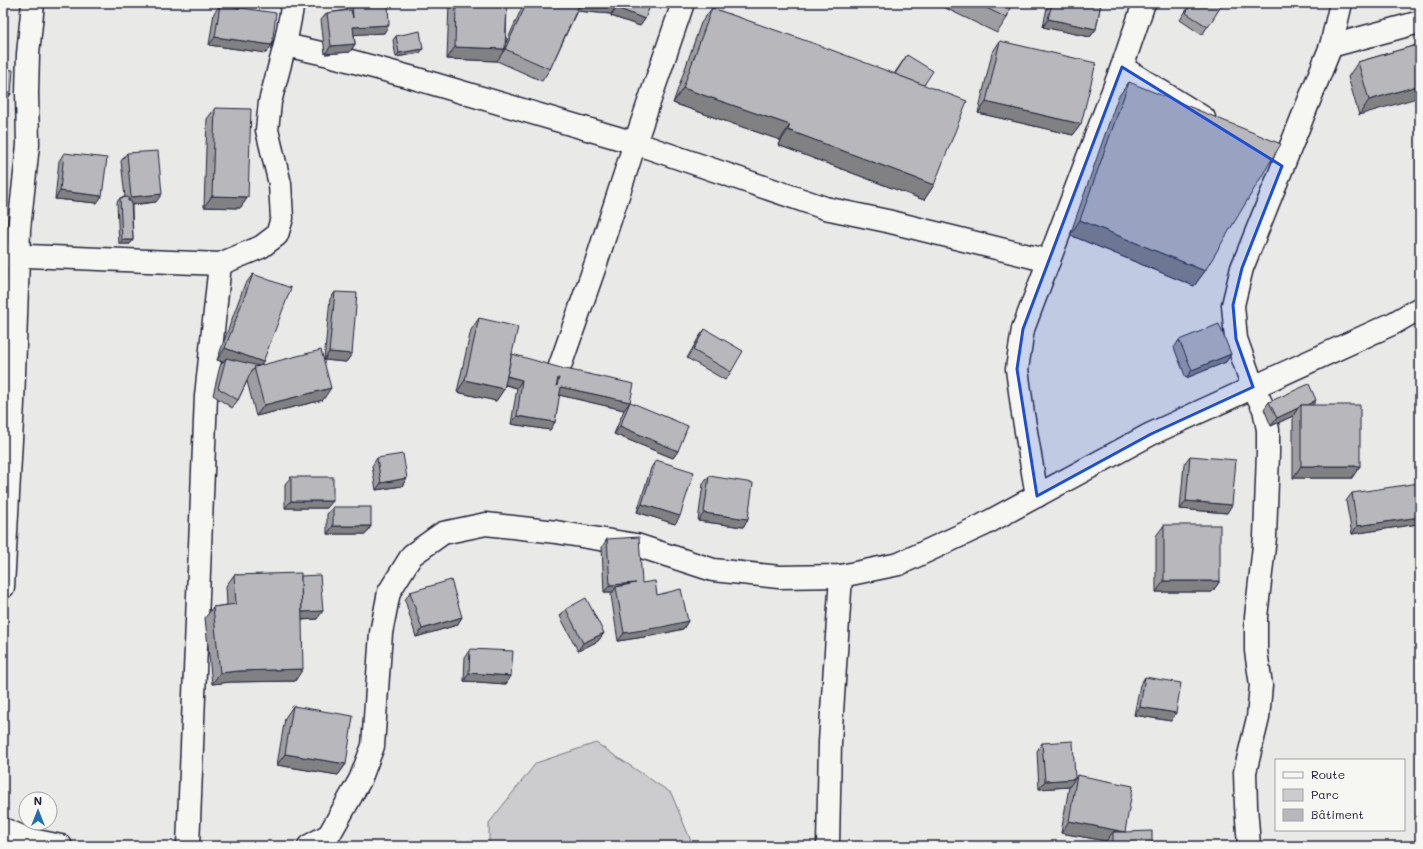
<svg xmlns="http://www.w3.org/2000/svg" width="1423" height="849" font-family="Mali,sans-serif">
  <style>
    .green { fill: #ccccce; stroke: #777784 }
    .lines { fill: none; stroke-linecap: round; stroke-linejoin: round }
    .minor-casing { stroke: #22223b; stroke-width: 25 }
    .minor { stroke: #f6f6f2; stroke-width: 22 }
    .wall { fill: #9e9ea2; stroke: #22223b }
    .shaded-wall { fill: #818184; stroke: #22223b }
    .building { fill: #b8b8bc; stroke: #22223b; fill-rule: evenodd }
    .marked { fill: #1d4ed8; fill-opacity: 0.2; stroke: #1d4ed8; stroke-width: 3; stroke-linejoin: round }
  </style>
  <rect width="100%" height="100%" fill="#e9e9e7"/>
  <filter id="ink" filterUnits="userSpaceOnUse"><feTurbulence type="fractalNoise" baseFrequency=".025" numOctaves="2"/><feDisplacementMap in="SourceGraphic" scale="8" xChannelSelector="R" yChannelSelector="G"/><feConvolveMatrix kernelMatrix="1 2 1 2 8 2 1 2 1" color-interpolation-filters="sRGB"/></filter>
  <g filter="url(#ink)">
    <polygon class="green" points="596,743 671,793 693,846 489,846 489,823 536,763"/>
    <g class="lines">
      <g class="minor-casing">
        <g id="minor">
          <polyline points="285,45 325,54 414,78 635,143 825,208 887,221 1049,261"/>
          <polyline points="1331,46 1420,22"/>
          <polyline points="1122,67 1204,118"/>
          <polyline points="3,255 220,264 261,247 277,235 282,218 280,184 267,130 270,102 285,45 293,3"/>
          <polyline points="554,383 595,266 635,143 683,3"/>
          <polyline points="1037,496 1023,414 1017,369 1023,329 1122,67 1144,3"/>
          <polyline points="3,587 13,403 19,229 28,145 27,93 28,54 33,3"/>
          <polyline points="3,829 27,839 61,846"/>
          <polyline points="188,846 206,396 220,264"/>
          <polyline points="309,846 329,835 360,780 373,746 381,633 389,592 412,555 443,533 486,524 556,532 636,545 713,570 779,577 841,576 899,564 983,525 1151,434 1394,323 1420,308"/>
          <polyline points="828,846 830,742 841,576"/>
          <polyline points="1249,846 1246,806 1245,772 1258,718 1261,685 1256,651 1256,617 1265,537 1268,453 1268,430 1264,409 1253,387 1236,339 1233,305 1242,268 1331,46 1341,3"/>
        </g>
      </g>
      <use href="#minor" class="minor"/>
    </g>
    <g class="wall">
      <polygon points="346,3 388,3 384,33 354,34 355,44 350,52 325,54 321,20 327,13 346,10"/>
      <polygon points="449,3 507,3 506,43 524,3 651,3 645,19 640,26 611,16 613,11 611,14 577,11 550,69 542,81 497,61 447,59"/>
      <polygon points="935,3 1011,3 1007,18 997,33"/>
      <polygon points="1048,3 1101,3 1096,29 1090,37 1043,27"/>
      <polygon points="1191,3 1249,3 1245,8 1222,4 1202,35 1180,20"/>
      <polygon points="220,5 266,53 209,45 214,13"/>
      <polygon points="712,8 894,74 907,55 924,85 934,185 924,200 778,145 780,140 673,103 701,23"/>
      <polygon points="396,36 420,53 396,57 393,40"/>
      <polygon points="1000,41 1081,124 1073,135 978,113 992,53"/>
      <polygon points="1420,44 1359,115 1348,77 1358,62"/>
      <polygon points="1129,82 1205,271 1194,286 1070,235 1118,97"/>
      <polygon points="215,108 248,197 240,208 204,207 207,119"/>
      <polygon points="64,153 97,203 55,199 59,161"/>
      <polygon points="127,153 156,202 132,205 133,240 130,244 119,244 117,202 120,198 125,197 121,161"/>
      <polygon points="253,274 261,365 323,400 256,416 247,381 238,400 232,408 213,395 220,366 223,362 217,360 244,286"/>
      <polygon points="335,292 352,354 346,362 324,360 330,299"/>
      <polygon points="479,318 512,354 630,402 678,451 673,458 614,434 624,410 559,395 555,422 550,430 511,424 517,388 505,385 504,389 496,401 457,392 471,330"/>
      <polygon points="705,329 731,372 725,380 687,358 699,337"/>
      <polygon points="1179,340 1231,354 1226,362 1186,378 1174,348"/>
      <polygon points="1269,402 1313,405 1352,478 1293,478 1293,416 1271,426 1264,409"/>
      <polygon points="1190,456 1227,513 1180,509 1184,464"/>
      <polygon points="377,458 407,478 402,486 376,490 372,466"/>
      <polygon points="656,460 675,524 637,512 651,468"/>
      <polygon points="709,476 748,519 743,527 698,521 703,484"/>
      <polygon points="291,477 327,508 285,508 285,484"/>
      <polygon points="1352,493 1418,524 1352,534 1346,501"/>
      <polygon points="333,507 371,526 366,534 327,534 327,514"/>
      <polygon points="1164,525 1220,581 1212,592 1156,592 1156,536"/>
      <polygon points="607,539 642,583 688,621 683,629 657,635 618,641 611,595 613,592 604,592 602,547"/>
      <polygon points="234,575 301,576 317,619 302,620 295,681 231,682 212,684 205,618 213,607 227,605 226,586"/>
      <polygon points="410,592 462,617 457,625 416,637 405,600"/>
      <polygon points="566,609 604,633 598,641 578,651 560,616"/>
      <polygon points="470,649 511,676 506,684 464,681 465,657"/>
      <polygon points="1145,677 1171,721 1134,715 1140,685"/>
      <polygon points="293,706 346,764 338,775 277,765 285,718"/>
      <polygon points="1042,743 1075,779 1077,775 1125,832 1152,846 1105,846 1105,844 1106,841 1061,833 1069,787 1039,789 1037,751"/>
    </g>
    <g class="shaded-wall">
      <polygon points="420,3 427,3 426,5"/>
      <polygon points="579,3 617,6 611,14 574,11"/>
      <polygon points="1222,3 1249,3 1245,8 1221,4"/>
      <polygon points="617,8 645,19 640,26 611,16"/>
      <polygon points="1048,19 1096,29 1090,37 1043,27"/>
      <polygon points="389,25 384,33 348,35 353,27"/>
      <polygon points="215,37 272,45 266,53 209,45"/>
      <polygon points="355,44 350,52 325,54 331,46"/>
      <polygon points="455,47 505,49 497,61 447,59"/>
      <polygon points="423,49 420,53 396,57 399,53"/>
      <polygon points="1420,85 1420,97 1359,115 1369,100"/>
      <polygon points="683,88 790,125 780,140 673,103"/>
      <polygon points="3,93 11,94 6,101 3,101"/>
      <polygon points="986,102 1081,124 1073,135 978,113"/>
      <polygon points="788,130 934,185 924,200 778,145"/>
      <polygon points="60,191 102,196 97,203 55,199"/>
      <polygon points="162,194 156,202 125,205 131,197"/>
      <polygon points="212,196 248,197 240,208 204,207"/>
      <polygon points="1080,220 1205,271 1194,286 1070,235"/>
      <polygon points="122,240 133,240 130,244 119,244"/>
      <polygon points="225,348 263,362 256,373 254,367 226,358 223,362 217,360"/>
      <polygon points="329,352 352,354 346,362 324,360"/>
      <polygon points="1231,354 1226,362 1186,378 1192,370"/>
      <polygon points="505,376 522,380 517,388 500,383"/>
      <polygon points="465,380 504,389 496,401 457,392"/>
      <polygon points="561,387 630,402 624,410 555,394"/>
      <polygon points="331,388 323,400 256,416 264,405"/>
      <polygon points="1316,400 1311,408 1301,407"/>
      <polygon points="1298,408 1293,416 1271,426 1277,418"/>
      <polygon points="517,416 555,422 550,430 511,424"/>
      <polygon points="620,426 678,451 673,458 614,434"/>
      <polygon points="1301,466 1360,466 1352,478 1293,478"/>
      <polygon points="407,478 402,486 376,490 381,483"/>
      <polygon points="291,501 333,501 327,508 285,508"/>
      <polygon points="1186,501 1232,505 1227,513 1180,509"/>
      <polygon points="642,504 680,516 675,524 637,512"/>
      <polygon points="704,513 748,519 743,527 698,521"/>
      <polygon points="1420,517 1420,522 1418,524 1352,534 1357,526"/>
      <polygon points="333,526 371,526 366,534 327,534"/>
      <polygon points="1164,581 1220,581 1212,592 1156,592"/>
      <polygon points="636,583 616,587 613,592 604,592 610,585"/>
      <polygon points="323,611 317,619 294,620 299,612"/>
      <polygon points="462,617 457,625 416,637 422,629"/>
      <polygon points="688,621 683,629 657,635 618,641 624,633"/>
      <polygon points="604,633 598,641 578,651 583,643"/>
      <polygon points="303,669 295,681 231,682 212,684 220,673 239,671"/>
      <polygon points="469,673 511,676 506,684 464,681"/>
      <polygon points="1140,707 1176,713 1171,721 1134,715"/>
      <polygon points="285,754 346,764 338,775 277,765"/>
      <polygon points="1075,779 1069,787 1039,789 1045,781"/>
      <polygon points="1069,821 1125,832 1113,832 1106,841 1061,833"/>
    </g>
    <g class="building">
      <polygon points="352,3 388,3 389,25 353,27 355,44 331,46 327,13 351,10 353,18"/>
      <polygon points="456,3 507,3 505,49 455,47"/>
      <polygon points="527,3 580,3 550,69 505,49"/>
      <polygon points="582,3 617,3 617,6"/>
      <polygon points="619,3 651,3 645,19 617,8"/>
      <polygon points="976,3 1011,3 1007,18"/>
      <polygon points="1052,3 1101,3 1096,29 1048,19"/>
      <polygon points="1192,3 1223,3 1208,27 1186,13"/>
      <polygon points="220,5 276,13 272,45 215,37"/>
      <polygon points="712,8 821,46 967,101 934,185 788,130 790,125 683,88"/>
      <polygon points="420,31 423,49 399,53 396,36"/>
      <polygon points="1000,41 1096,63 1081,124 986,102"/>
      <polygon points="1420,44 1420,85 1369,100 1358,62"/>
      <polygon points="907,55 933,71 924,85 895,74"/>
      <polygon points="3,69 13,70 11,94 3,93"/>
      <polygon points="1129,82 1281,144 1205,271 1080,220"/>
      <polygon points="215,108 251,109 248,197 212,196"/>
      <polygon points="158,151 162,194 131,197 127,153"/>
      <polygon points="64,153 107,158 102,196 60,191"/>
      <polygon points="128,197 128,201 131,201 133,240 122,240 120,198"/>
      <polygon points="253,274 291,288 263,362 225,348"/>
      <polygon points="335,292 357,293 352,354 329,352"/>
      <polygon points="479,318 518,327 504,389 465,380"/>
      <polygon points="1219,324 1231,354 1192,370 1179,340"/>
      <polygon points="705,329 743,351 731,372 693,350"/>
      <polygon points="321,350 331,388 264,405 254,367"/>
      <path d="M512,354L561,368L634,384L630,402L561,387L555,422L517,416L522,380L507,376ZM558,378H559L557,386H556Z"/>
      <polygon points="226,358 259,366 254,367 255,369 252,370 238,400 218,388"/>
      <polygon points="1309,384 1316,400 1307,405 1301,405 1298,408 1277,418 1269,402"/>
      <polygon points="630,402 688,426 678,451 620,426"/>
      <rect x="1301" y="405" width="59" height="61"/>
      <polygon points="403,454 407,478 381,483 377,458"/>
      <polygon points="1190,456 1236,460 1232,505 1186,501"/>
      <polygon points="656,460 694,472 680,516 642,504"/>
      <polygon points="709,476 753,483 748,519 704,513"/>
      <rect x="291" y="477" width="42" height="24"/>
      <polygon points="1419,483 1420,490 1420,517 1357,526 1352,493"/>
      <rect x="333" y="507" width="38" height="19"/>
      <rect x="1164" y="525" width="56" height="56"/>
      <polygon points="639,537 642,583 655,581 657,595 681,589 688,621 662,627 624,633 616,587 636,583 610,585 607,539"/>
      <polygon points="301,573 303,669 239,671 220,673 213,607 236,604 234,575"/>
      <polygon points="320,575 323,611 302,612 301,576"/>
      <polygon points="451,580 462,617 422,629 410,592"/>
      <polygon points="586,598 604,633 583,643 566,609"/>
      <polygon points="470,649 513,651 511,676 469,673"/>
      <polygon points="1145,677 1181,683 1176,713 1140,707"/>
      <polygon points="293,706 353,716 346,764 285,754"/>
      <polygon points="1073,741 1075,779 1045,781 1042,743"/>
      <polygon points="1077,775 1133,786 1125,832 1152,831 1152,846 1113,846 1113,832 1125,832 1069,821"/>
    </g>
  </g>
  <path class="marked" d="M1122,67L1282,166L1242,268L1233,305L1236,339L1253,387L1151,434L1037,496L1017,369L1023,329Z"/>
  <rect width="1423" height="849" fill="none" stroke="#f6f6f2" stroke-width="16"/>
  <rect x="8" y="8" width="1407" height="833" fill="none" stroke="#22223b" stroke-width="1.5" filter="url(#ink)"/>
  <rect x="1275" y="759" width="130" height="72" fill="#f6f6f2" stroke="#a1a1a9"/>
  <rect x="1283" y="772" width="20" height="6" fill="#f6f6f2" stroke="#a1a1a9"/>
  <text x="1311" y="779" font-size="12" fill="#22223b">Route</text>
  <rect x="1283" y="789" width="20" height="12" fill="#ccccce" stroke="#a1a1a9"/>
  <text x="1311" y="799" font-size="12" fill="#22223b">Parc</text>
  <rect x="1283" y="809" width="20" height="12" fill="#b8b8bc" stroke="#a1a1a9"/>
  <text x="1311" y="819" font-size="12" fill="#22223b">Bâtiment</text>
  <g transform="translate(38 811)"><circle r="19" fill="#f6f6f2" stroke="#a1a1a9"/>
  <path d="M0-3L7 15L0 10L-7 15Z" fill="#1f6fb2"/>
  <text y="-6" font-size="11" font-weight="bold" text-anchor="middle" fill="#22223b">N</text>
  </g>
</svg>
